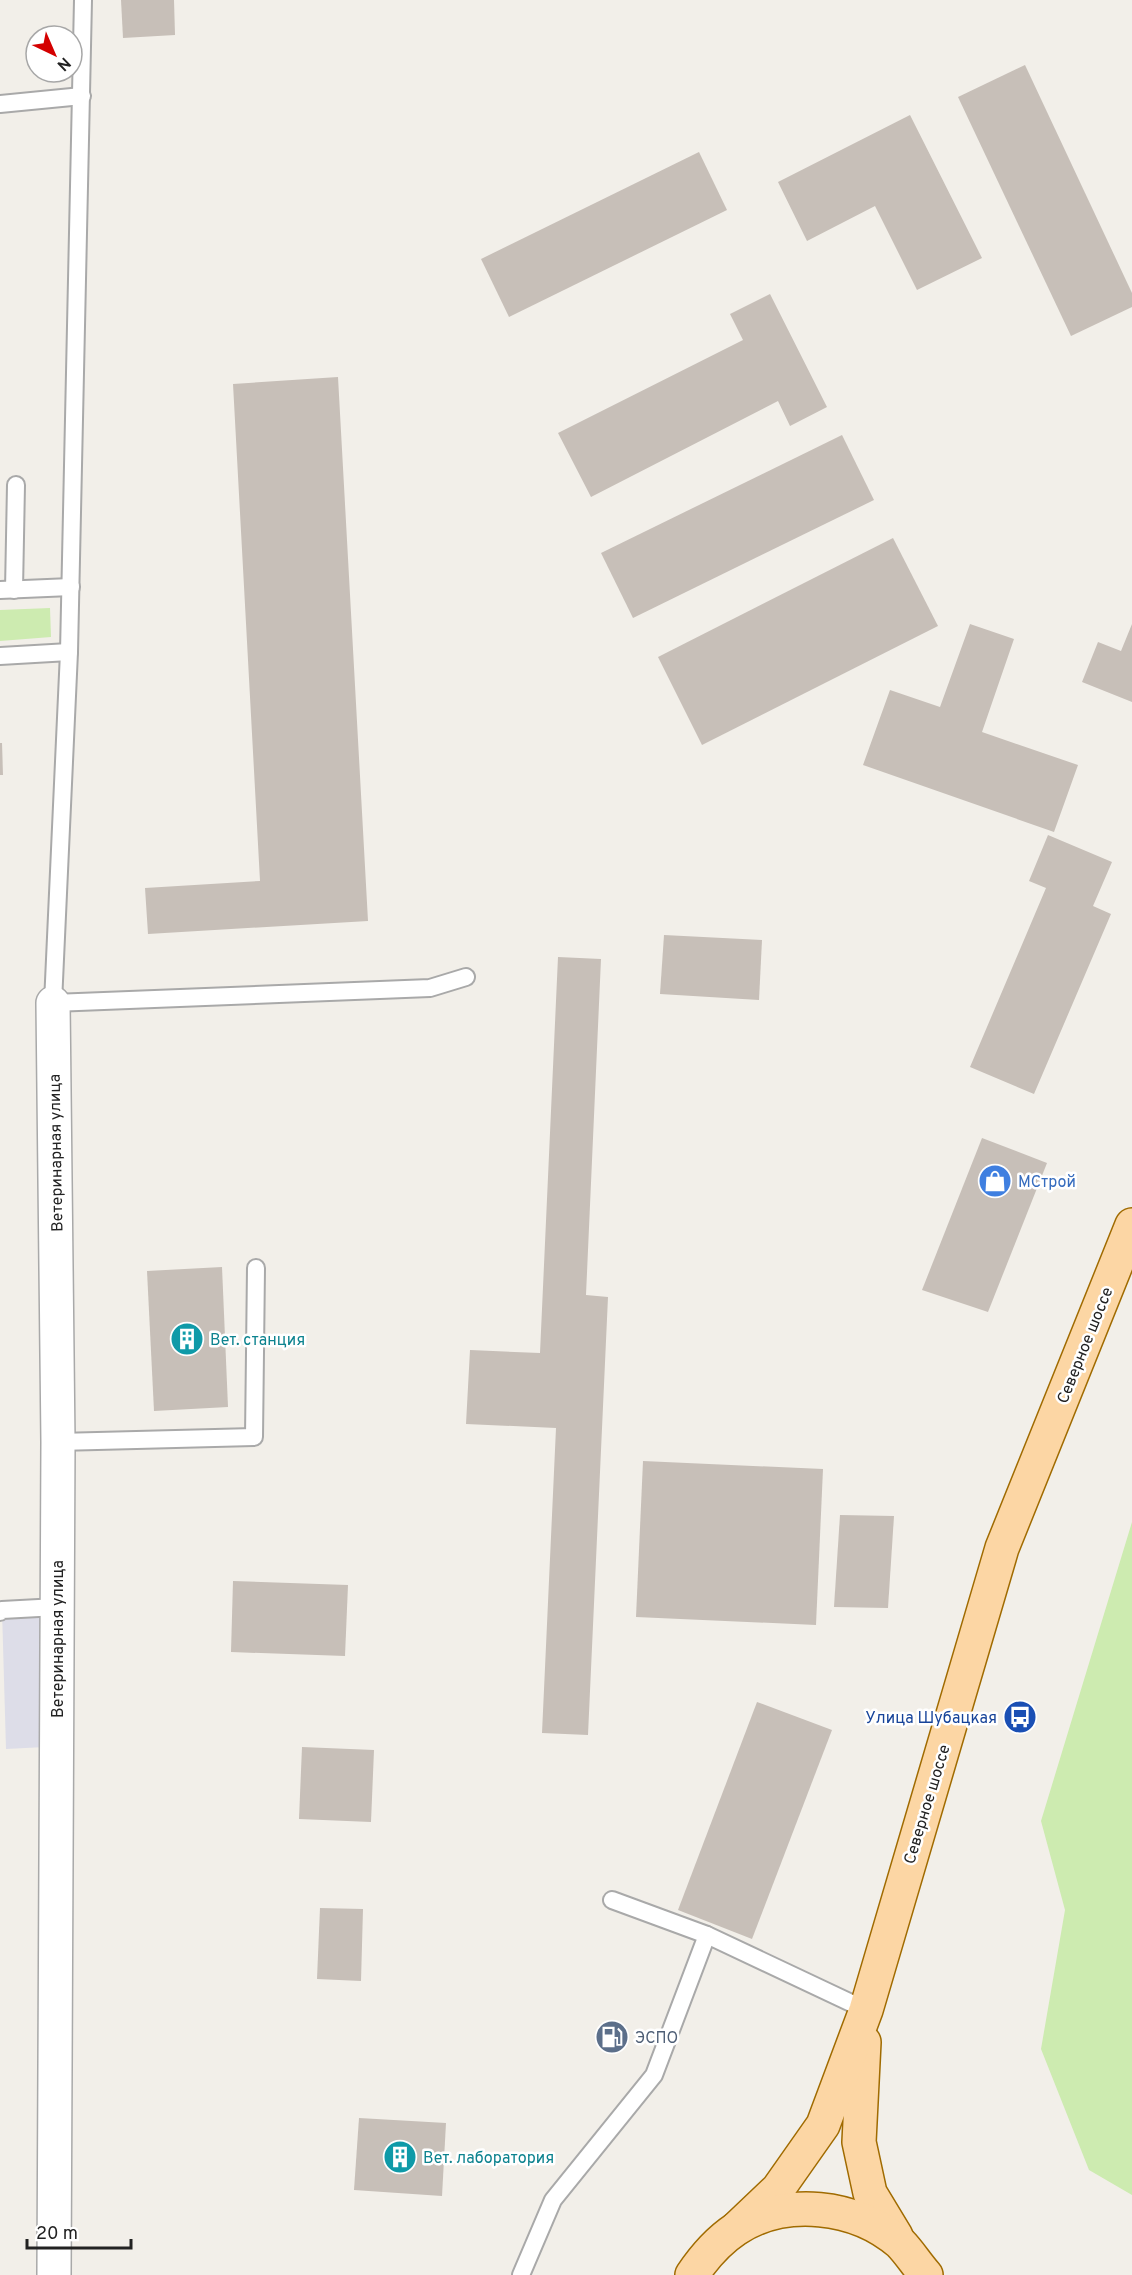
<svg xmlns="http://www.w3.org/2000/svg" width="1132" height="2275" font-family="Overpass,sans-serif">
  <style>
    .grass { fill: #cdebb0 }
    .plaza { fill: #dddde8 }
    .building { fill: #c7bfb8 }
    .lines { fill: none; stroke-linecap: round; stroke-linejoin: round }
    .service-casing { stroke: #a9a9a9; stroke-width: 20 }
    .minor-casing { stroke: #a9a9a9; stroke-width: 36 }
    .primary-casing { stroke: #a06b00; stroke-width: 36 }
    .service { stroke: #fff; stroke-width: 16 }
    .minor { stroke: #fff; stroke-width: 33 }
    .primary { stroke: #fcd6a4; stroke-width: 33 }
    .labels { text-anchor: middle; stroke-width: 5; stroke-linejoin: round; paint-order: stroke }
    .street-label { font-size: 16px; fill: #222; stroke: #fff }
    .shop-label { font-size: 16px; fill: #366cbe; stroke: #fff; text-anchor: start }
    .culture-label { font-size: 16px; fill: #0d838f; stroke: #fff; text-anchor: start }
    .transit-label { font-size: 16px; fill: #164399; stroke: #fff; text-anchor: end }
    .service-label { font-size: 16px; fill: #4e5e75; stroke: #fff; text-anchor: start }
  </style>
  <rect width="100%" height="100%" fill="#f2efe9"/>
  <g class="grass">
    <polygon points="50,608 51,637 0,641 0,610"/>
    <polygon points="1132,1522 1132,2195 1089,2170 1041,2049 1065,1910 1041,1821"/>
  </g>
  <polygon class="plaza" points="41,1608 45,1747 6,1749 2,1610"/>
  <g class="building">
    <polygon points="121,0 174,0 175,35 123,38"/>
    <polygon points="1025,65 1132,293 1132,307 1071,336 958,97"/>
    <polygon points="910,115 982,258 917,290 875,206 807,241 778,182"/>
    <polygon points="699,152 727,210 509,317 481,259"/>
    <polygon points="770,294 827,407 790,426 778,401 591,497 558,433 743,340 730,314"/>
    <polygon points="338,377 368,921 148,934 145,888 260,881 233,384"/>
    <polygon points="842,435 874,500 633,618 601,553"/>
    <polygon points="893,538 938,626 702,745 658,657"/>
    <polygon points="970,624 1014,639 982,732 1078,765 1054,832 863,765 890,690 940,707"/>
    <polygon points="1132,624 1132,702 1082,682 1098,642 1121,651"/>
    <polygon points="0,743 2,743 3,775 0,775"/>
    <polygon points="1048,835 1112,862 1093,906 1111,914 1034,1094 970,1067 1046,888 1029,881"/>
    <polygon points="664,935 762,940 759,1000 660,994"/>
    <polygon points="558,957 601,959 586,1295 608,1297 588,1735 542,1733 556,1428 466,1424 470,1350 540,1353"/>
    <polygon points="982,1138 1047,1163 988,1312 922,1290"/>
    <polygon points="222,1267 228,1407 154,1411 147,1271"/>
    <polygon points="643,1461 823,1469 816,1625 636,1617"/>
    <polygon points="840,1515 894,1516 888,1608 834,1607"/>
    <polygon points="233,1581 348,1585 345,1656 231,1652"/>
    <polygon points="757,1702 832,1730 752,1939 678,1910"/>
    <polygon points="302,1747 374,1750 371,1822 299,1819"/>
    <polygon points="320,1908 363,1909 361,1981 317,1979"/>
    <polygon points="359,2118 446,2123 442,2196 354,2190"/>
  </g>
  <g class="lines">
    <g class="service-casing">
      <g id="service">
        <polyline points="83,0 69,652 53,1003 430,988 466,977"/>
        <polyline points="0,104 82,96"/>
        <polyline points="0,590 71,587"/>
        <polyline points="14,590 16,485"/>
        <polyline points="0,656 69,652"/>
        <polyline points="58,1442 254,1437 256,1268"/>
        <polyline points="0,1612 2,1610 57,1607"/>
        <polyline points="612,1900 707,1935 866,2010"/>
        <polyline points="521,2275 553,2200 654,2075 707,1935"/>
      </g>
    </g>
    <g class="minor-casing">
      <polyline id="minor" points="53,1003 58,1442 54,2275"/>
    </g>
    <g class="primary-casing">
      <g id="primary">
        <polyline points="864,2042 859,2142 870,2193 896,2236"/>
        <polyline points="737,2228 778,2189 823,2125 866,2010 1002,1548 1132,1225"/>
        <path d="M692,2275C704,2257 718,2241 736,2229C785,2197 856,2205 900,2243C909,2252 917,2265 926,2275"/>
      </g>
    </g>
    <use href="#service" class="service"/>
    <use href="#minor" class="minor"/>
    <use href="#primary" class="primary"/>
  </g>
  <defs>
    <g id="shop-disc" transform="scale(1.725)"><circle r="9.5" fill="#3f7fe0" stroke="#fff"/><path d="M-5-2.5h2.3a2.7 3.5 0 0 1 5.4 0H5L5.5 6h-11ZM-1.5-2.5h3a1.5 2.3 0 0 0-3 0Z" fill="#fff"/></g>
    <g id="building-disc" transform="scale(1.725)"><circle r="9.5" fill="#0f9aa8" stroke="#fff"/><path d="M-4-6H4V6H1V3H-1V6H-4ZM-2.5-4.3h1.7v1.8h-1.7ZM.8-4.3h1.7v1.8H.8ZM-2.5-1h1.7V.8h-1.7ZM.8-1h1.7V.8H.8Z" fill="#fff"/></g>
    <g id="bus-disc" transform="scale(1.725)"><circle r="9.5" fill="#1a4fb4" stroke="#fff"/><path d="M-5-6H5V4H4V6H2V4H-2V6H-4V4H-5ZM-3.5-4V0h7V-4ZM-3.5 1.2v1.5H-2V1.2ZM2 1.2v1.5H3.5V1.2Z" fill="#fff"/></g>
    <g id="fuel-disc" transform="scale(1.725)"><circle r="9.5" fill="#5c6f8a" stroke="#fff"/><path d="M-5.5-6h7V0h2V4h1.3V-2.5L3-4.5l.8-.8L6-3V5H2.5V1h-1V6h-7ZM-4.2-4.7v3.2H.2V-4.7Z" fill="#fff"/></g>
  </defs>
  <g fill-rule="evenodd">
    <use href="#shop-disc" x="995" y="1181"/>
    <use href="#building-disc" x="187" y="1339"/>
    <use href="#bus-disc" x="1020" y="1717"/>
    <use href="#fuel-disc" x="612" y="2037"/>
    <use href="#building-disc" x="400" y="2157"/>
  </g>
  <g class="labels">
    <g class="street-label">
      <text transform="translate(55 1153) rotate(-91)" y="6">Ветеринарная улица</text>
      <text transform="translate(1084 1345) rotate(-68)" y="6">Северное шоссе</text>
      <text transform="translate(57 1639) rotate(-90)" y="6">Ветеринарная улица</text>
      <text transform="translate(926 1804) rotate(-73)" y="6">Северное шоссе</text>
    </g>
    <g class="shop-label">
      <text x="1018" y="1187">МСтрой</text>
    </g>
    <g class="culture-label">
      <text x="210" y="1345">Вет. станция</text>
      <text x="423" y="2163">Вет. лаборатория</text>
    </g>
    <g class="transit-label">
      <text x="997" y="1723">Улица Шубацкая</text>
    </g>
    <g class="service-label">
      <text x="635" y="2043">ЭСПО</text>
    </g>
  </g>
  <g transform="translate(54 54) rotate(136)"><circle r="28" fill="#ffffff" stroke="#a7a7a7" stroke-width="1.5"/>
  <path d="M0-4.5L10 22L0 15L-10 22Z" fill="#d40000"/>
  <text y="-9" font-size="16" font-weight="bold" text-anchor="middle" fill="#222222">N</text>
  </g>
  <path d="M27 2239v9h104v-9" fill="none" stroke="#222222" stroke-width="3"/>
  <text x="36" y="2239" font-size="18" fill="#222222" stroke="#ffffff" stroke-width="4.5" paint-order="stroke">20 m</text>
</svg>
